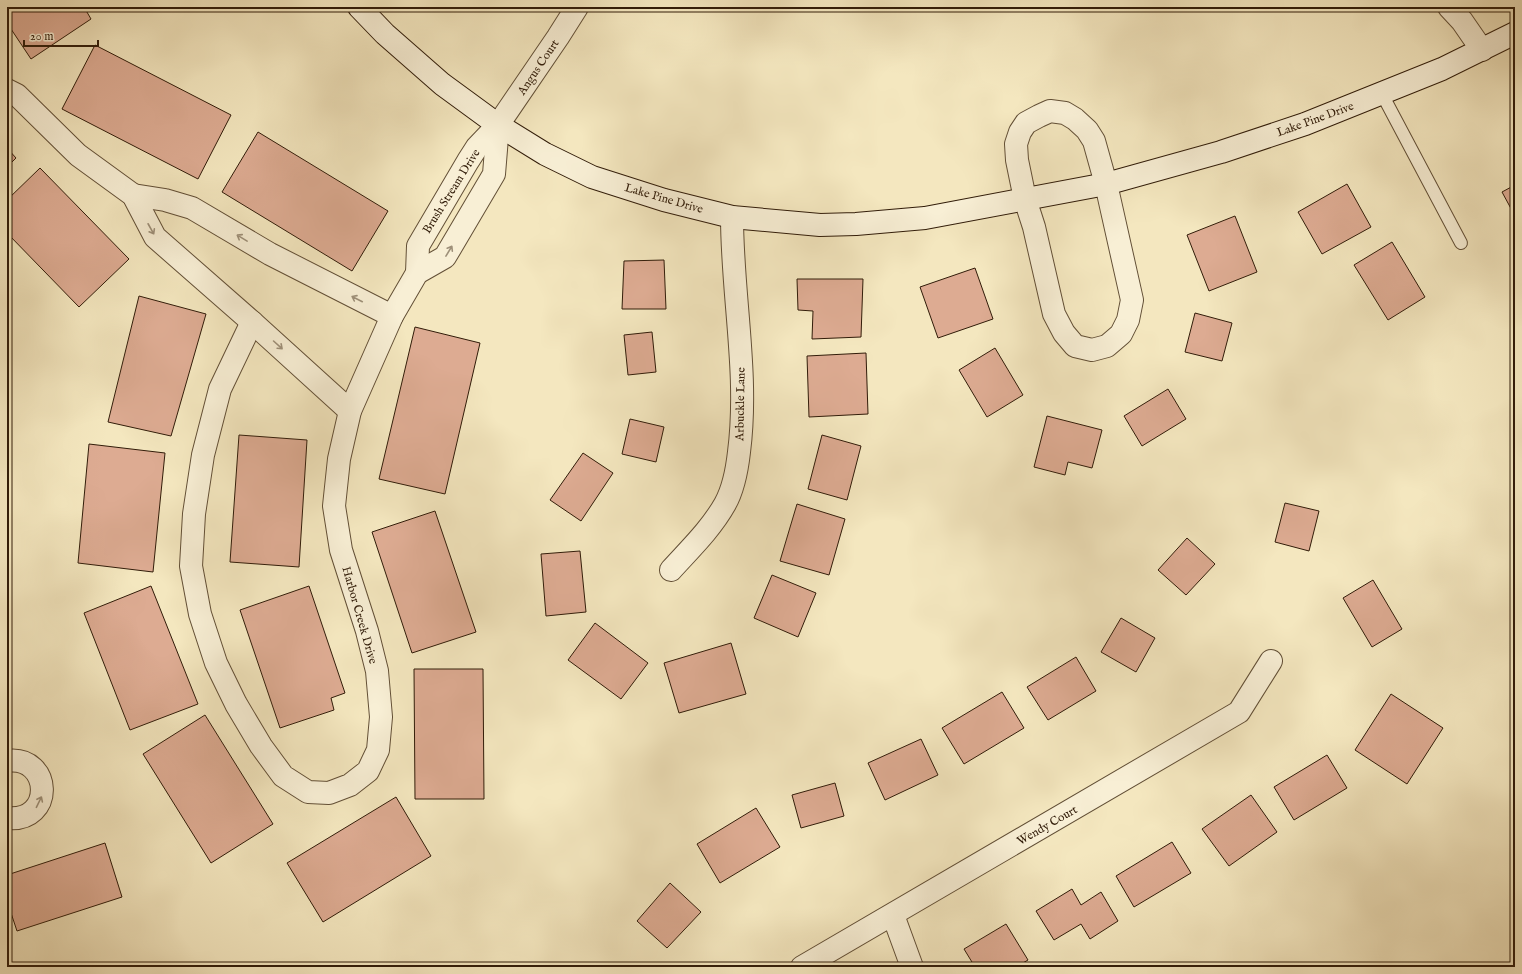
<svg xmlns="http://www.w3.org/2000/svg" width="1522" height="974" font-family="'IM FELL English',serif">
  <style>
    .building { fill: #ddab92; stroke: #311c09 }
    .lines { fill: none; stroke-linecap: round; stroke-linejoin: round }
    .lane-casing { stroke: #624f36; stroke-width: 14 }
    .street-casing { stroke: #624f36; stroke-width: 24 }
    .secondary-casing { stroke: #311c09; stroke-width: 24 }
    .lane { stroke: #f8efd5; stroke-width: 12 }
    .street { stroke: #f8efd5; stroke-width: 22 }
    .secondary { stroke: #f8efd5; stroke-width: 22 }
    .oneway { stroke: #9e9079 }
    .labels { text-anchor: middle; stroke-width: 4; stroke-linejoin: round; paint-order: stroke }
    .street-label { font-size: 12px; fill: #311c09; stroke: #f8efd5 }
  </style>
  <rect width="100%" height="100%" fill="#f4e7bf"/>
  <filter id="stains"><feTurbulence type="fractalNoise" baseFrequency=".005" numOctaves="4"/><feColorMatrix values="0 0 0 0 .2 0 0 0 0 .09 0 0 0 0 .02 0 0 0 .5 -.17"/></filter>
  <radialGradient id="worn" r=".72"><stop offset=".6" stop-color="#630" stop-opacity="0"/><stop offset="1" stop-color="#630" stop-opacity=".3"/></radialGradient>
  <g class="building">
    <polygon points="7,7 84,7 91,19 31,59 7,23"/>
    <polygon points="95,45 231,115 198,179 62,109"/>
    <polygon points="258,132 388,211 352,271 222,192"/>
    <polygon points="7,148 16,158 7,167"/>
    <polygon points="40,168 129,259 79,307 7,233 7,200"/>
    <polygon points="1347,184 1371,227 1322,254 1298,212"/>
    <polygon points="1515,185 1515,216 1502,192"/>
    <polygon points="1235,216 1257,272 1209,291 1187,235"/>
    <polygon points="1392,242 1425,297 1388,320 1354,265"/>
    <polygon points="664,260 666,309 622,309 624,261"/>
    <polygon points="975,268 993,319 938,338 920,287"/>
    <polygon points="797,279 863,279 861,337 812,339 813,311 798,310"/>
    <polygon points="139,296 206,314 171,436 108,422"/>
    <polygon points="1195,313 1232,323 1222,361 1185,352"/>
    <polygon points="415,327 480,343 445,494 379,479"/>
    <polygon points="652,332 656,372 628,375 624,335"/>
    <polygon points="995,348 1023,395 987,417 959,370"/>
    <polygon points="866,353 868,414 809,417 807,356"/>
    <polygon points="1168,389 1186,419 1142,446 1124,416"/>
    <polygon points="1047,416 1102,430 1092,468 1068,462 1065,475 1034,467"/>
    <polygon points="630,419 664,427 656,462 622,454"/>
    <polygon points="239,435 307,440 299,567 230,562"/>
    <polygon points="822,435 861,446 847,500 808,489"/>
    <polygon points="89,444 165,453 153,572 78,563"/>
    <polygon points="583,453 613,473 581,521 550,500"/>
    <polygon points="1285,503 1319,511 1309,551 1275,542"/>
    <polygon points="797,504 845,519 829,575 780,561"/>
    <polygon points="435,511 476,632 412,653 372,532"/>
    <polygon points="1187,538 1215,564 1186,595 1158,570"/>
    <polygon points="580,551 586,612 546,616 541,554"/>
    <polygon points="772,575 816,593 798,637 754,618"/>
    <polygon points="1373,580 1402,629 1372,647 1343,598"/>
    <polygon points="151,586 198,704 130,730 84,613"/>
    <polygon points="309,586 345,693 331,698 334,710 280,728 240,610"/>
    <polygon points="1121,618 1155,638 1136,672 1101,652"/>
    <polygon points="595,623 648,663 621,699 568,660"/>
    <polygon points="731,643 746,694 679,713 664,663"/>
    <polygon points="1076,657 1096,691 1048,720 1027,687"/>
    <polygon points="414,669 483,669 484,799 415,799"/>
    <polygon points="1002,692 1024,728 964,764 942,728"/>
    <polygon points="1391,694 1443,728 1407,784 1355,750"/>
    <polygon points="205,715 273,824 211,863 143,754"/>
    <polygon points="921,739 938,775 885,800 868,763"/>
    <polygon points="1327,755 1347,788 1294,820 1274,787"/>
    <polygon points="835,783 844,816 801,828 792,795"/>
    <polygon points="1251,795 1277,832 1229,866 1202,829"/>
    <polygon points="396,797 431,856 323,922 287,863"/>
    <polygon points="756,808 780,847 720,883 697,844"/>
    <polygon points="1172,842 1191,873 1134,907 1116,876"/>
    <polygon points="105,843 122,897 17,931 7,901 7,875"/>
    <polygon points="670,883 701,912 667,948 637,921"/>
    <polygon points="1072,889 1081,905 1101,892 1118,921 1090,939 1081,924 1054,940 1036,911"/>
    <polygon points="1006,924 1028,960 1016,967 975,967 964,949"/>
  </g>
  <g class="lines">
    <g class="lane-casing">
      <polyline id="lane" points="1382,94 1461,243"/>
    </g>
    <g class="street-casing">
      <g id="street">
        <polyline points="1449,7 1462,21 1482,50"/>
        <polyline points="7,90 17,95 78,155 133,195 155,237 252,322 350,411"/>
        <polygon points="1050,111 1065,113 1075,119 1087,130 1094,141 1106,184 1132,300 1128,320 1121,334 1107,346 1092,350 1075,346 1064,333 1054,314 1034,227 1025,199 1017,160 1016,144 1020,132 1026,123 1039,116"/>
        <polyline points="133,195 165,200 192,208 270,254 392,316"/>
        <polyline points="417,273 418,246 468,161 477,147 498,125 558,37 577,7"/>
        <polyline points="252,322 220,389 203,455 194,514 191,566 200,614 216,663 236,704 261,746 283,776 308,792 329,793 350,785 368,771 378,750 381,717 377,671 367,631 341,550 334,506 339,459 350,411 392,316 417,273 445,257 494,174 498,125"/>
        <path d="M671,570C690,549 711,529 725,504C734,488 737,470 739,452C749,374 732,295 732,217"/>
        <path d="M7,761C52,755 55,823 7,818"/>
        <polyline points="893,915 912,967"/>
        <polyline points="802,967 1239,712 1271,661"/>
      </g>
    </g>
    <g class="secondary-casing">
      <polyline id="secondary" points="359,7 385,34 442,84 498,125 545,154 592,177 664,200 732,217 820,225 856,224 925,218 1106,184 1221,152 1305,124 1442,69 1515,33"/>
    </g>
    <use href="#lane" class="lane"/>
    <use href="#street" class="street"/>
    <use href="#secondary" class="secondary"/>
  </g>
  <defs><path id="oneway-shaft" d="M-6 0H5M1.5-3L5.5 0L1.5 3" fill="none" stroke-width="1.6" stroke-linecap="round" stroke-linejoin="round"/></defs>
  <g class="oneway">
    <use href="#oneway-shaft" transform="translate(151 229) rotate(61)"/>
    <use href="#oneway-shaft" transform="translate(242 238) rotate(-149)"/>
    <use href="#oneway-shaft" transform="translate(449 251) rotate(-59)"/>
    <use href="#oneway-shaft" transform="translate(357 299) rotate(-153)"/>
    <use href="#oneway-shaft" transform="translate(278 345) rotate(42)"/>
    <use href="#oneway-shaft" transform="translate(39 802) rotate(-64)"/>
  </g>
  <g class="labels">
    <g class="street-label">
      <text transform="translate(538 67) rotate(-56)" y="4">Angus Court</text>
      <text transform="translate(1315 119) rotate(-20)" y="4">Lake Pine Drive</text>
      <text transform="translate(451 191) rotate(-58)" y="4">Brush Stream Drive</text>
      <text transform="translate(664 198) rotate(16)" y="4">Lake Pine Drive</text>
      <text transform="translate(740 404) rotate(-89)" y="4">Arbuckle Lane</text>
      <text transform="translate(360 615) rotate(74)" y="4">Harbor Creek Drive</text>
      <text transform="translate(1047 825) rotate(-30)" y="4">Wendy Court</text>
    </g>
  </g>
  <rect width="1522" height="974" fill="none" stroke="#f4e7bf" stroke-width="24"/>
  <rect x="8" y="8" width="1506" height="958" fill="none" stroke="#311c09" stroke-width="2"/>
  <rect x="12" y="12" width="1498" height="950" fill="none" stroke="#311c09"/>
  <path d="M24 40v6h74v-6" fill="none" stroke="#311c09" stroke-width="2"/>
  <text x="30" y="40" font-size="12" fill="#311c09" stroke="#f8efd5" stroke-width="3" paint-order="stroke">20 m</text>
  <rect width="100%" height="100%" filter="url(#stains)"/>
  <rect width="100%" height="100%" fill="url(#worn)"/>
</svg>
